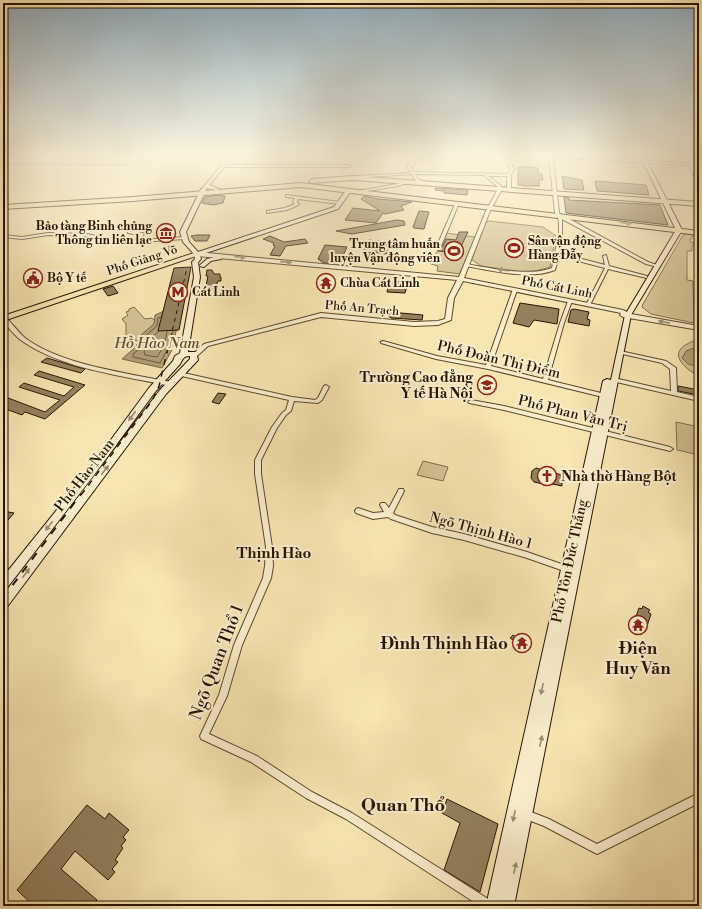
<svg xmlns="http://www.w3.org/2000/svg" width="702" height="909" font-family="'Libre Bodoni',serif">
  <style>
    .green { fill: #d4c294; stroke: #7e6c4a }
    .water { fill: #b09e75; stroke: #796746 }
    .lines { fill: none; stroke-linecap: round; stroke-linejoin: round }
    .shore { stroke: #6c5a3a; stroke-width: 1 }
    .stream { stroke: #796746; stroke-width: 1 }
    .building { fill: #93815d; stroke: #271500 }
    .minor-casing { stroke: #5b492c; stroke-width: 2 }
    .tertiary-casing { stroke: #5b492c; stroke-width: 2 }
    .secondary-casing { stroke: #271500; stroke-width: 2 }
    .primary-casing { stroke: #271500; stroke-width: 2 }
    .minor { fill: #faeecd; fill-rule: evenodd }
    .tertiary { fill: #faeecd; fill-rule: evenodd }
    .secondary { fill: #faeecd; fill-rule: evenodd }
    .primary { fill: #f7e5b2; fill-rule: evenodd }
    .rail-far2 { stroke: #271500; stroke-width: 1; stroke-dasharray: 4 4; stroke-linecap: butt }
    .rail-far1 { stroke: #271500; stroke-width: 1.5; stroke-dasharray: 6 6; stroke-linecap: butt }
    .rail { stroke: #271500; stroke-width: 2; stroke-dasharray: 8 8; stroke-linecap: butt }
    .oneway { fill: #998762 }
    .oneway2 { fill: #9b8c71 }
    .labels { text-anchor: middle; stroke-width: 4; stroke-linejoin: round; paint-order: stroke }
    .far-poi-label { font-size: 12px; font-weight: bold; fill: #271500; stroke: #faeecd; text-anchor: start }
    .far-street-label { font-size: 12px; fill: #271500; stroke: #faeecd }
    .street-label { font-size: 14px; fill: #271500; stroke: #faeecd }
    .poi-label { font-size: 14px; font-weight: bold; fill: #271500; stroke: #faeecd; text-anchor: end }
    .water-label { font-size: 15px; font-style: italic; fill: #5e4c2f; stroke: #faeecd }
    .neighbourhood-label { font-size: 15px; font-weight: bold; fill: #271500; stroke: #faeecd }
    .near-poi-label { font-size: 17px; font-weight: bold; fill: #271500; stroke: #faeecd; text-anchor: end }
    .near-street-label { font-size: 17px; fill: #271500; stroke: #faeecd }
    .near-neighbourhood-label { font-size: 18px; font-weight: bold; fill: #271500; stroke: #faeecd }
  </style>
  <rect width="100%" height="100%" fill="#f7e5b2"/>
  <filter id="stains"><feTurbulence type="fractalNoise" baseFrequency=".005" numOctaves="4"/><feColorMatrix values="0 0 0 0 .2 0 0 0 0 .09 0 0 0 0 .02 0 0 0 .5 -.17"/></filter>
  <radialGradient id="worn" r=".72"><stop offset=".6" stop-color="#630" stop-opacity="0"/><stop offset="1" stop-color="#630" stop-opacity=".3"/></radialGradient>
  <g class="green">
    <polygon points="489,221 543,227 556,236 554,246 552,246 554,246 552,255 550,255 552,256 550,267 530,273 481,266 471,259 486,222"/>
    <polygon points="446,233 475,237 460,274 437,271 438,266 431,264"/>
    <polygon points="686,234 699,236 699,237 692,236 692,239 690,239 690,242 693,242 693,246 692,246 692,251 687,251 687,280 693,281 694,323 651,314 642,307 643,304 683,235"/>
    <polygon points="134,307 145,319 152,318 155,321 154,324 140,336 140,342 137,345 136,345 139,342 126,336 126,324 122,319 128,315 126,312 129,311 129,309"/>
    <path d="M699,339V376C692,373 673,360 680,350C683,345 693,341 699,339Z"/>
    <polygon points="676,422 699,427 699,455 677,450"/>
    <polygon points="423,461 448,467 443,481 417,475"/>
  </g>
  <g class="water">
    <polygon points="164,311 177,327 172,350 162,368 122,359 139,344 140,336 154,324 155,315"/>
    <polygon points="699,346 699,367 688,364 682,358 686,351"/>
  </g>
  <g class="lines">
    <g class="shore">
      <polyline points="161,317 158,318 157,326 144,337 143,346 133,354 133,357 160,363 168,348 173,331"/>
      <path d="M158,332C148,340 150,342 144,352L145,355L157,357L164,346L167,332"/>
    </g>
    <polyline class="stream" points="3,164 129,165"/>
  </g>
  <g class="building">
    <polygon points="523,166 538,168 538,174 542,174 543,180 539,180 539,186 523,186 523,185 518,185 518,167 523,167"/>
    <polygon points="562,176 582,180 584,190 564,189"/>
    <polygon points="595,181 646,185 649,195 597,191"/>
    <polygon points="435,188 468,190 467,195 444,193 444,191 435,190"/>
    <polygon points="219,195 225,196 223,203 213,205 202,203 205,197"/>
    <polygon points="364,196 378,199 412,202 401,206 404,210 385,214 383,213 376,223 345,220 353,208 380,211 361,199"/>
    <polygon points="564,197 569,198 569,200 660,205 668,225 566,213"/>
    <polygon points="419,211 429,212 424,229 423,229 414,228 413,227"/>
    <polygon points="397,220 404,221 405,225 352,234 336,231"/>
    <polygon points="459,232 468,232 458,253 438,251 442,247 446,239 456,240"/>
    <polygon points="197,235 210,235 207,241 195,241 191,236"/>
    <polygon points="270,236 284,242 305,239 308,243 286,246 280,256 270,255 275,246 273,245 274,243 263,239"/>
    <polygon points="369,240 393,243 389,253 384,254 364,250"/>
    <polygon points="325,245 347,247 339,264 324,263 318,259"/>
    <polygon points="191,267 179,330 158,331 174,268"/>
    <polygon points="207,270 212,270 214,274 220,274 220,277 221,277 221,281 218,281 216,286 213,286 213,289 210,290 205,291 208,276 206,276"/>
    <polygon points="390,281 408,283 405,293 387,292"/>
    <polygon points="113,286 118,293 108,296 103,289"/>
    <polygon points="520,303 559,309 557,324 534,320 529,327 513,323"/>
    <polygon points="574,309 589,312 587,319 590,320 589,326 568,322 571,310"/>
    <polygon points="390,312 423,315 422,320 391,318 391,317 389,317"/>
    <polygon points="47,358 74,366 85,369 81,373 41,362"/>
    <polygon points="39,371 85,385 45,419 25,412 22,415 3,408 3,396 45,412 60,400 19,387 24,383 64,396 74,387 34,375"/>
    <polygon points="678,386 699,390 699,395 678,391"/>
    <polygon points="218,393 226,394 219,404 212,402"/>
    <polygon points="536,468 562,475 562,486 543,482 543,484 534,482 531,478 532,471"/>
    <polygon points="3,511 14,513 3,526"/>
    <polygon points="643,606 650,610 648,612 651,614 645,632 630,625 633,618 635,619 639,608 642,609"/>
    <polygon points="513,635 518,638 520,636 529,641 524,649 515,644 516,642 510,638"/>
    <polygon points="447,799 498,824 480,892 444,870 460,823 442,813"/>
    <polygon points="87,805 105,819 109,813 129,830 123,837 126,840 121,846 123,848 115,860 118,862 112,869 115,872 108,880 75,851 61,869 97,900 93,906 34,906 17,890"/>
  </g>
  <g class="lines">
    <g class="minor-casing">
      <g id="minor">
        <polygon points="417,155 420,155 411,167 414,172 508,174 510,169 504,155 507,155 514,169 511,175 511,190 509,191 507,190 507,176 488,176 500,185 502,189 500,190 499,190 497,186 484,175 415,174 418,179 425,182 425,184 424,184 416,181 412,174 354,178 352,177 354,176 411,173 407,167"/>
        <polygon points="690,163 692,164 699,179 699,183 697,182 688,164"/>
        <polygon points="223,165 349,165 351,166 349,167 222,167 222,165"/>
        <polygon points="405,181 406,181 406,183 398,186 360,192 358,191 397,184"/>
        <polygon points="286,195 340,202 342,203 340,204 298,199 297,202 299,204 298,205 287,210 267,213 267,211 285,208 295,204 293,202 295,198 286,197"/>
        <polygon points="456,202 459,203 441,246 438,247 437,246"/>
        <path d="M558,214H560L648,262L660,266L658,267L646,264L562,219V233L559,253L605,265L603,256L606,255L609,266L647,276V278L608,269L590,305L588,306L586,305L605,268L559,256L555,270C530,280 493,271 466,266L464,265L466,264C490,268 530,277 552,268L559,233V225Z"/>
        <polygon points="128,231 143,233 144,234 140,240 184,237 186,238 184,239 127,243 86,236 48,235 22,239 3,237 3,235 22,237 48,233 86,234 127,241 135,240 139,235 128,233"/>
        <polygon points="513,289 517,290 491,366 543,379 560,323 568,301 568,300 572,300 572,301 564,323 548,380 609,395 610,396 609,397 607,398 488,369 436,359 381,343 381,342 383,341 437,356 486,365"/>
        <polygon points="618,351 620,351 666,361 676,368 677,392 699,397 699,401 612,381 611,380 614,378 671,391 670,369 662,363 618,353"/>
        <polygon points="179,372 292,397 315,400 318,398 324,386 326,385 329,387 322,400 318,403 294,401 291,411 286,415 277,428 261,460 261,474 272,547 273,566 271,578 242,645 227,696 209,734 257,756 312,792 352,813 493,902 494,906 480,906 346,819 306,798 251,762 201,739 200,736 219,695 234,645 263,578 265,566 266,547 255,474 255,460 272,427 282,413 286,410 289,400 177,375 176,374"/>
        <polygon points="471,400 504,406 670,447 673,449 670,451 504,410 469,403 468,402 469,401"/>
        <polygon points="399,489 403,489 404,491 393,513 395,515 432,527 464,534 527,552 570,567 571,569 570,571 567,572 527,558 464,540 432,533 391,519 388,517 373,519 356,513 355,511 356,509 358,508 373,513 384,512 380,505 381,503 385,503 389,508"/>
        <polygon points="699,793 699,803 597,854 544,826 523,818 521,815 523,812 526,810 549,819 597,844"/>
      </g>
    </g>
    <g class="tertiary-casing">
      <g id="tertiary">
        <polygon points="223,155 227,155 225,166 209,185 219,189 217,190 207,188 205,191 201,191 201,190 221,166"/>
        <polygon points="543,155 557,155 699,164 699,166 553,157 559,213 561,215 559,216 555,213 549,156"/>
        <polygon points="500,188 502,189 490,211 464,278 623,310 631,314 699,326 699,330 623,317 620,315 621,313 463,281 454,298 451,320 438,325 414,326 321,317 208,346 196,357 194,358 191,356 204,344 321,313 414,322 438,321 445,319 448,298 457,280 197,256 194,254 197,252 459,277 486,211 498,189"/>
        <path d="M3,317L6,318C13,324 18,332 25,338C61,365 127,373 171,382L175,384L171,386C124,376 62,369 22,341C15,336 9,328 3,322Z"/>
      </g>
    </g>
    <g class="secondary-casing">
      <g id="secondary">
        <polygon points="640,155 644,155 682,230 631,315 514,906 486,906 603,381 607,379 611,380 625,315 676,230"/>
        <polygon points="688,155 699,156 699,158 688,156"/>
        <path d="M201,189L206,190L186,232L189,242L198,252L334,207L347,189L352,190L338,209L200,255L201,259L198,262L200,277L188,352H196L198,360L166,394L7,607L3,609V595L160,390L190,359V356C183,356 183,359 180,364L155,392L94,475L7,588L3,590V577L88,471L149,388L173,361L175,356L180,353L194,277L192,262L195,259L194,254L183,242L180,232Z"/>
        <polygon points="219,256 222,258 221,259 211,261 204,267 199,266 207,259"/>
      </g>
    </g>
    <g class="primary-casing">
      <g id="primary">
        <polygon points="353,176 699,202 699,206 353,180 312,183 309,181 312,179"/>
        <polygon points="301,183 699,231 699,235 301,187 133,201 3,209 3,205 133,197"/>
        <polygon points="197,252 199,253 199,255 3,321 3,316"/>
      </g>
    </g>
    <use href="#minor" class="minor"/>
    <use href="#tertiary" class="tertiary"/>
    <use href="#secondary" class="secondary"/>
    <use href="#primary" class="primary"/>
    <polyline class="rail-far2" points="167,353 187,268"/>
    <polyline class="rail-far1" points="81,495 152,401 159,386 167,352"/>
    <polyline class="rail" points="3,598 81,494"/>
  </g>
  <defs><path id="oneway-solid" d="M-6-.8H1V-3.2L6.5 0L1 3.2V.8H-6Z"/></defs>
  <use class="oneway" href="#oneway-solid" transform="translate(626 223) rotate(7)"/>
  <g class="oneway2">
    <use href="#oneway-solid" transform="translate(240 257) rotate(5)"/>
    <use href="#oneway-solid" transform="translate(286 262) rotate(5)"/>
    <use href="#oneway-solid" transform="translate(503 270) rotate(-172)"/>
    <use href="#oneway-solid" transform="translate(664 322) rotate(-169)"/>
    <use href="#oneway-solid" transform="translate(132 416) rotate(127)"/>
    <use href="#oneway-solid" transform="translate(105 470) rotate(-52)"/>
    <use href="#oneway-solid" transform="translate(49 526) rotate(128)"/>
    <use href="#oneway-solid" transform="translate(26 573) rotate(-53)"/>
    <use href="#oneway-solid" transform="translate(542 689) rotate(102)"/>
    <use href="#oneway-solid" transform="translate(541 741) rotate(-78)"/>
    <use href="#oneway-solid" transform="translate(514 816) rotate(102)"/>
    <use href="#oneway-solid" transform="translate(515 868) rotate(-78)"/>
  </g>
  <linearGradient id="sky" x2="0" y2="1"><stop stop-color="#91abba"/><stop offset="0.55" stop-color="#fbf3dc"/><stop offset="1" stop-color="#fbf3dc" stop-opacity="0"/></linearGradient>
  <rect width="702" height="282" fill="url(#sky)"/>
  <defs>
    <g id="museum-ring" transform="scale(1)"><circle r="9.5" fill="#faeecd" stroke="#8f2418" stroke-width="1.5"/><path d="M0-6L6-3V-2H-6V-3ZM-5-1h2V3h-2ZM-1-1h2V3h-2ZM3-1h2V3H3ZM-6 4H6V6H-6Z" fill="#8f2418"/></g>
    <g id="stadium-ring" transform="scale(1)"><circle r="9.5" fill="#faeecd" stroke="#8f2418" stroke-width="1.5"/><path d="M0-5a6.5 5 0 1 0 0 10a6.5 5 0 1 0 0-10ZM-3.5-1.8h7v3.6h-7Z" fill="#8f2418"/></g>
    <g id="civic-ring" transform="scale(1)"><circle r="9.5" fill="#faeecd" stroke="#8f2418" stroke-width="1.5"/><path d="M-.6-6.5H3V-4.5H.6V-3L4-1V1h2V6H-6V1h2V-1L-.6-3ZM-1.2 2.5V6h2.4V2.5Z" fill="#8f2418"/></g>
    <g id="temple-ring" transform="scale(1)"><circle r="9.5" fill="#faeecd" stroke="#8f2418" stroke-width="1.5"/><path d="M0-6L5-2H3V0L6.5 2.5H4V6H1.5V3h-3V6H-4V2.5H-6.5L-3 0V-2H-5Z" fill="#8f2418"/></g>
    <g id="metro-ring" transform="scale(1)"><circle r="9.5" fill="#faeecd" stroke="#8f2418" stroke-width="1.5"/><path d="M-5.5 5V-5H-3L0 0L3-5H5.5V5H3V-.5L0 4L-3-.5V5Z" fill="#8f2418"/></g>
    <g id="university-ring" transform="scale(1)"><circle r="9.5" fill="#faeecd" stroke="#8f2418" stroke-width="1.5"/><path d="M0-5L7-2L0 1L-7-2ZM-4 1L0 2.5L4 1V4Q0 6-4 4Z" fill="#8f2418"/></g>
    <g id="church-ring" transform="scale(1)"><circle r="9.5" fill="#faeecd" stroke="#8f2418" stroke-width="1.5"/><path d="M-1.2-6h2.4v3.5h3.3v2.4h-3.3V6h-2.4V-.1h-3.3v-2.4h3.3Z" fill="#8f2418"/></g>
  </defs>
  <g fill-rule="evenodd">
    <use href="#museum-ring" x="166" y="233"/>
    <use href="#stadium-ring" x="514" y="248"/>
    <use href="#stadium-ring" x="454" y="251"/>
    <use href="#civic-ring" x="33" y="278"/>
    <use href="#temple-ring" x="326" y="283"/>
    <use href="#metro-ring" x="178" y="292"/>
    <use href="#university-ring" x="487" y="385"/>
    <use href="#church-ring" x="547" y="476"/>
    <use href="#temple-ring" x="638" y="625"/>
    <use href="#temple-ring" x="522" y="643"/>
  </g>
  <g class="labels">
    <g class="far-poi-label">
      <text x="152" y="230" text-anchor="end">Bảo tàng Binh chủng<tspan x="152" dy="14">Thông tin liên lạc</tspan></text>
      <text x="528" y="245">Sân vận động<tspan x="528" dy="14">Hàng Đẫy</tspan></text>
      <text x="440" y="248" text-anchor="end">Trung tâm huấn<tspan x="440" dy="14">luyện Vận động viên</tspan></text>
      <text x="47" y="282">Bộ Y tế</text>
      <text x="340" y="287">Chùa Cát Linh</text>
      <text x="192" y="296">Cát Linh</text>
    </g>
    <g class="far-street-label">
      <text transform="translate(142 260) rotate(-18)" y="4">Phố Giảng Võ</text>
      <text transform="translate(557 287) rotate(11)" y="4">Phố Cát Linh</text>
      <text transform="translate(362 308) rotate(5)" y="4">Phố An Trạch</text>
    </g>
    <g class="street-label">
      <text transform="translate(499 359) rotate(13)" y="5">Phố Đoàn Thị Điểm</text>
      <text transform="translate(573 413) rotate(14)" y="5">Phố Phan Văn Trị</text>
      <text transform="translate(84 475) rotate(-52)" y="5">Phố Hào Nam</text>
      <text transform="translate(481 530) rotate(15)" y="5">Ngõ Thịnh Hào 1</text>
      <text transform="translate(569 561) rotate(-78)" y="5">Phố Tôn Đức Thắng</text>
    </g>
    <g class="poi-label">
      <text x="473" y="382">Trường Cao đẳng<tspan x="473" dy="16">Y tế Hà Nội</tspan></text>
      <text x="561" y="481" text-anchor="start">Nhà thờ Hàng Bột</text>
    </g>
    <g class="water-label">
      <text x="157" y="348">Hồ Hào Nam</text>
    </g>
    <g class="neighbourhood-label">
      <text x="274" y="558">Thịnh Hào</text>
    </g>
    <g class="near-poi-label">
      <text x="508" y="649">Đình Thịnh Hào</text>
      <text x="638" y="654" text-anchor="middle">Điện<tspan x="638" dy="20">Huy Văn</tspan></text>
    </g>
    <g class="near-street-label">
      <text transform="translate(216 662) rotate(-69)" y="6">Ngõ Quan Thổ 1</text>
    </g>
    <g class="near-neighbourhood-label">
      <text x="403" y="811">Quan Thổ</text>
    </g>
  </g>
  <rect width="702" height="909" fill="none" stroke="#f7e5b2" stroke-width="16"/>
  <rect x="4" y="4" width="694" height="901" fill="none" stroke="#271500" stroke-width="2"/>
  <rect x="8" y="8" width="686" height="893" fill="none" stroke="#271500"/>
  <rect width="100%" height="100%" filter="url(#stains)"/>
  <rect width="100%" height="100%" fill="url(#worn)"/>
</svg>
